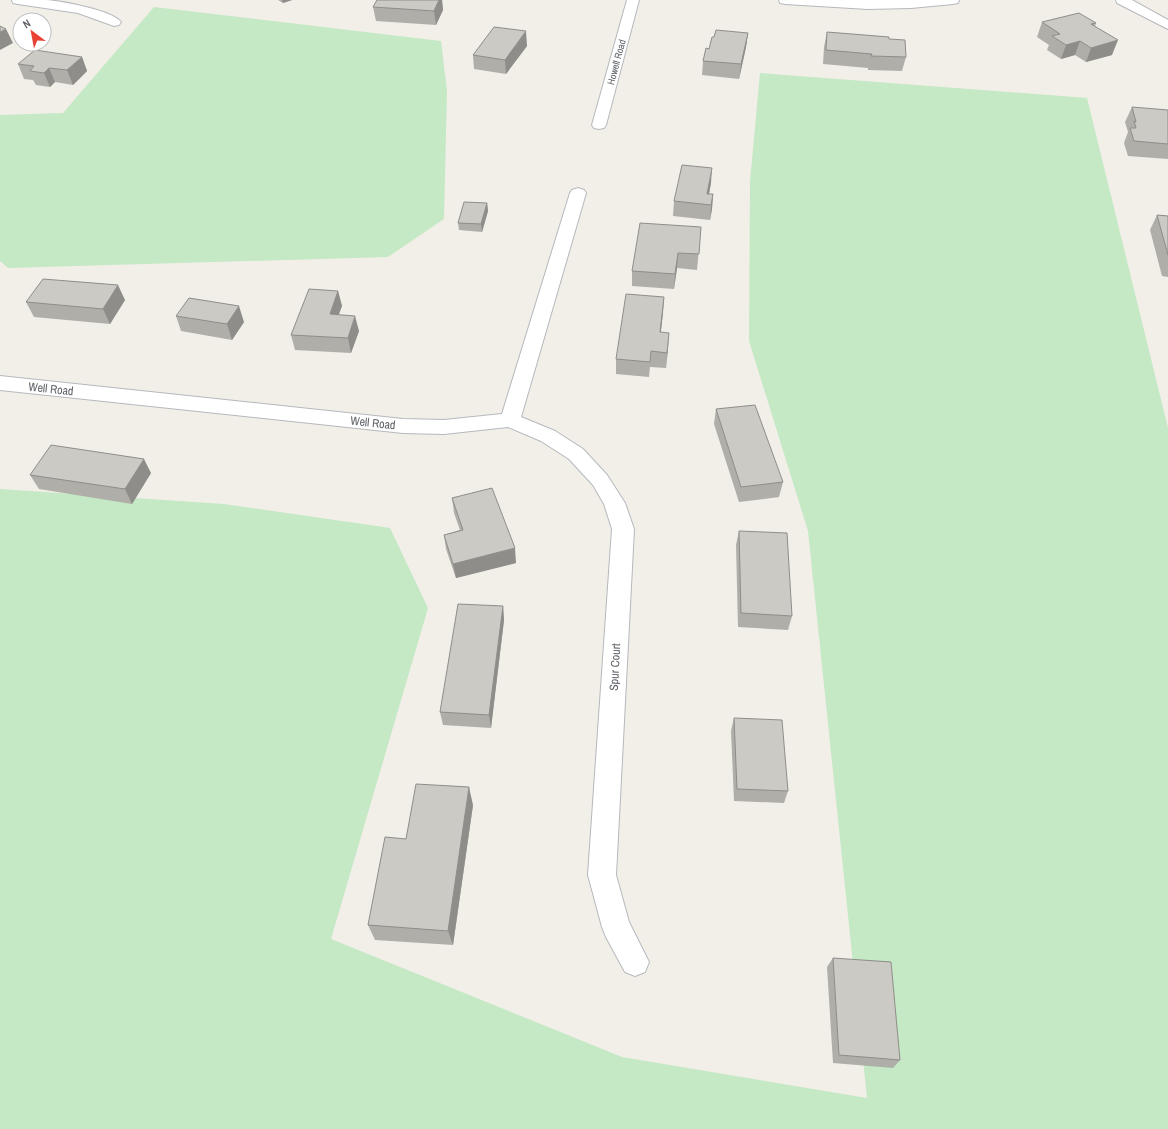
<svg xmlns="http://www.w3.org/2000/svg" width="1168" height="1129" font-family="'Archivo Narrow',sans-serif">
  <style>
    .green { fill: #c5e8c5 }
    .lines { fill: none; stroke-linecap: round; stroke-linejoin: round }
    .minor-casing { stroke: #b5b8bc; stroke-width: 2 }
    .minor { fill: #fff; fill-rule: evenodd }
    .wall { fill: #afaea9 }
    .shaded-wall { fill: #8f8d8a }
    .building { fill: #cccac5; stroke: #8f8d8a }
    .labels { text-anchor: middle; stroke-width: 3; stroke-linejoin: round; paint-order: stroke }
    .far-street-label { font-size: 10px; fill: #5f6368; stroke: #fff }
    .street-label { font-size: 12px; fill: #5f6368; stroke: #fff }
  </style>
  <rect width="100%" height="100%" fill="#f1efe8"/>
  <g class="green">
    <polygon points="154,7 441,41 447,91 444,219 388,257 8,268 0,261 0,115 63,113"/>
    <polygon points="760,73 1087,98 1168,428 1168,1129 0,1129 0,489 224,504 390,528 428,608 331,939 622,1057 867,1098 808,531 749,341 750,181"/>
  </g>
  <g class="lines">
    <g class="minor-casing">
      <g id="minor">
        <path d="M12,0C23,0 35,0 46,0C61,1 112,10 121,22L119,25L114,26L78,13L18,4L13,3Z"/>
        <polygon points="627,0 639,0 606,125 604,128 599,129 594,128 592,125"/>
        <polygon points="779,0 959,0 958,3 953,4 911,8 868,9 785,4 780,3"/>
        <polygon points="1116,0 1132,0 1168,20 1168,29 1117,3"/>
        <polygon points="578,188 584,190 586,193 521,417 555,431 583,449 607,475 625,503 634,529 616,875 629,922 649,962 645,972 635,976 625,972 606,937 602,927 588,875 612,529 604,504 593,485 569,459 541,441 508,427 444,434 403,433 0,390 0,376 403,419 444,420 502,414 570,193 572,190"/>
      </g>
    </g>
    <use href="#minor" class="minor"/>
  </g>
  <g class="wall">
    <polygon points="278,0 292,0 283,3"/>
    <polygon points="377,0 442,0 443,10 436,25 376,21 373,7"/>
    <polygon points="1042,22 1096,23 1095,26 1112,55 1086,62 1075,55 1061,59 1047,50 1049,45 1037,37"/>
    <polygon points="827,32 889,39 906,57 902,71 868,70 868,68 823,64 824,47"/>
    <polygon points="748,33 746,47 739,79 702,75 703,61"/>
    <polygon points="527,46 506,74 474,69 473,55"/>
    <polygon points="82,57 87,71 73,85 55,82 50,87 36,85 33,80 24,79 18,64"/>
    <polygon points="1132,107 1168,111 1168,159 1128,156 1124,143 1128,132 1125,122"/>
    <polygon points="711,183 709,194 713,194 712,209 710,220 673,216 674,201"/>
    <polygon points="487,203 488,211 482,232 459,230 458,223"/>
    <polygon points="1157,215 1168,216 1168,277 1162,276 1150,230"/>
    <polygon points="701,227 697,270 677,268 674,289 632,286 632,271"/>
    <polygon points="338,291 342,306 338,315 359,331 351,353 295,350 291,335"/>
    <polygon points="664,297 661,332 668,348 666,368 650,367 649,377 616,374 616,359"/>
    <polygon points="125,300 110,324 34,317 26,302"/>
    <polygon points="176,316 244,322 232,340 181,331"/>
    <polygon points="716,409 783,482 779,497 739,502 714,424"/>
    <polygon points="151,473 132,504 39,489 30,475"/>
    <polygon points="452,498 516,563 456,578 446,549 444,535 460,530 454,513"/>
    <polygon points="739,531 792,616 788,630 738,627 736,545"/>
    <polygon points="503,606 504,620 491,728 443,725 440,712"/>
    <polygon points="734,718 788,791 784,803 734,801 731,731"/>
    <polygon points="473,805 453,945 375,940 368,925 406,839"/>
    <polygon points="833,958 900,1060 893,1068 833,1063 827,967"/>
  </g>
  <g class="shaded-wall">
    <polygon points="282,0 292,0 283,3"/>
    <polygon points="439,0 442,0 443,10 436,25 434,11"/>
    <polygon points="6,29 13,43 0,50 0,32"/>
    <polygon points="526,31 527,46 506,74 505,60"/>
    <polygon points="748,33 746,47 739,79 741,64"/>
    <polygon points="1118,40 1112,55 1086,62 1091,48"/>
    <polygon points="1080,41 1075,55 1061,59 1066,45"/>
    <polygon points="82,57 87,71 73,85 67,70"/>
    <polygon points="49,68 55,82 50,87 44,73"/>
    <polygon points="712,168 711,183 707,204 707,194"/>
    <polygon points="713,194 712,209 710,220 711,205"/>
    <polygon points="487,203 488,211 482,232 481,224"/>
    <polygon points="678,253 677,268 674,289 675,274"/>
    <polygon points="118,285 125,300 110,324 103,309"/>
    <polygon points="338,291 342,306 333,330 330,314"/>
    <polygon points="664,297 663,313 659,347 660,332"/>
    <polygon points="239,306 244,322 232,340 227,324"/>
    <polygon points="355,316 359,331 351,353 348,338"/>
    <polygon points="669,333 668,348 666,368 667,353"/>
    <polygon points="144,459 151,473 132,504 125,489"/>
    <polygon points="515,548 516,563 456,578 453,564"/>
    <polygon points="503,606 504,620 491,728 489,715"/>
    <polygon points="469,787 473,805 453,945 448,931"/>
  </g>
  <g class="building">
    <polygon points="377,0 439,0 434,11 373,7"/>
    <polygon points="1079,13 1096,23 1091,24 1118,40 1091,48 1080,41 1066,45 1052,36 1060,34 1042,22"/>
    <polygon points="0,26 6,29 0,32"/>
    <polygon points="494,27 526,31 505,60 473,55"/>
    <polygon points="716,30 748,33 741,64 703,61 706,48 709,49 712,37 714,37"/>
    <polygon points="827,32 889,37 889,39 905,40 906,57 871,56 872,54 826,50"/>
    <polygon points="35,50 82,57 67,70 49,68 44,73 30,71 34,66 18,64"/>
    <polygon points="1132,107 1168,110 1168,144 1134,141 1130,128 1136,128 1134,121 1136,122"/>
    <polygon points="682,165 712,168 707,194 713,194 711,205 674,201"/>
    <polygon points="464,202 487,203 481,224 458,223"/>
    <polygon points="1157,215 1168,216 1168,255"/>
    <polygon points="640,223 701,227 699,254 678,253 675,274 632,271"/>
    <polygon points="43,279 118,285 103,309 26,302"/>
    <polygon points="309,289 338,291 330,314 355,316 348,338 291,335"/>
    <polygon points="626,294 664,297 660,332 669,333 667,353 651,351 650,362 616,359"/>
    <polygon points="189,298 239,306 227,324 176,316"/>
    <polygon points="755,405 783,482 741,487 716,409"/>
    <polygon points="51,445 144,459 125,489 30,475"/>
    <polygon points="492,488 515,548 453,564 444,535 463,530 452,498"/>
    <polygon points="739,531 787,533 792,616 741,613"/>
    <polygon points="458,604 503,606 489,715 440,712"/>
    <polygon points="734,718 782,720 788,791 737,789"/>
    <polygon points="416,784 469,787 448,931 368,925 385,837 406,839"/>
    <polygon points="833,958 891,962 900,1060 839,1055"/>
  </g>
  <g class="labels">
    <g class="far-street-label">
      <text transform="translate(616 62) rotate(-75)" y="4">Howell Road</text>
    </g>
    <g class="street-label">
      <text transform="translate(51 389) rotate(6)" y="4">Well Road</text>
      <text transform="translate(373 423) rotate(6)" y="4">Well Road</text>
      <text transform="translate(615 667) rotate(-87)" y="4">Spur Court</text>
    </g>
  </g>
  <g transform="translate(32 32) rotate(328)"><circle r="19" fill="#ffffff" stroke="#bfc1c3"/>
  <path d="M0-3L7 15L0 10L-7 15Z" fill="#ea4335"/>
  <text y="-6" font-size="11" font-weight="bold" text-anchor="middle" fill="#5f6368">N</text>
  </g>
</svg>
